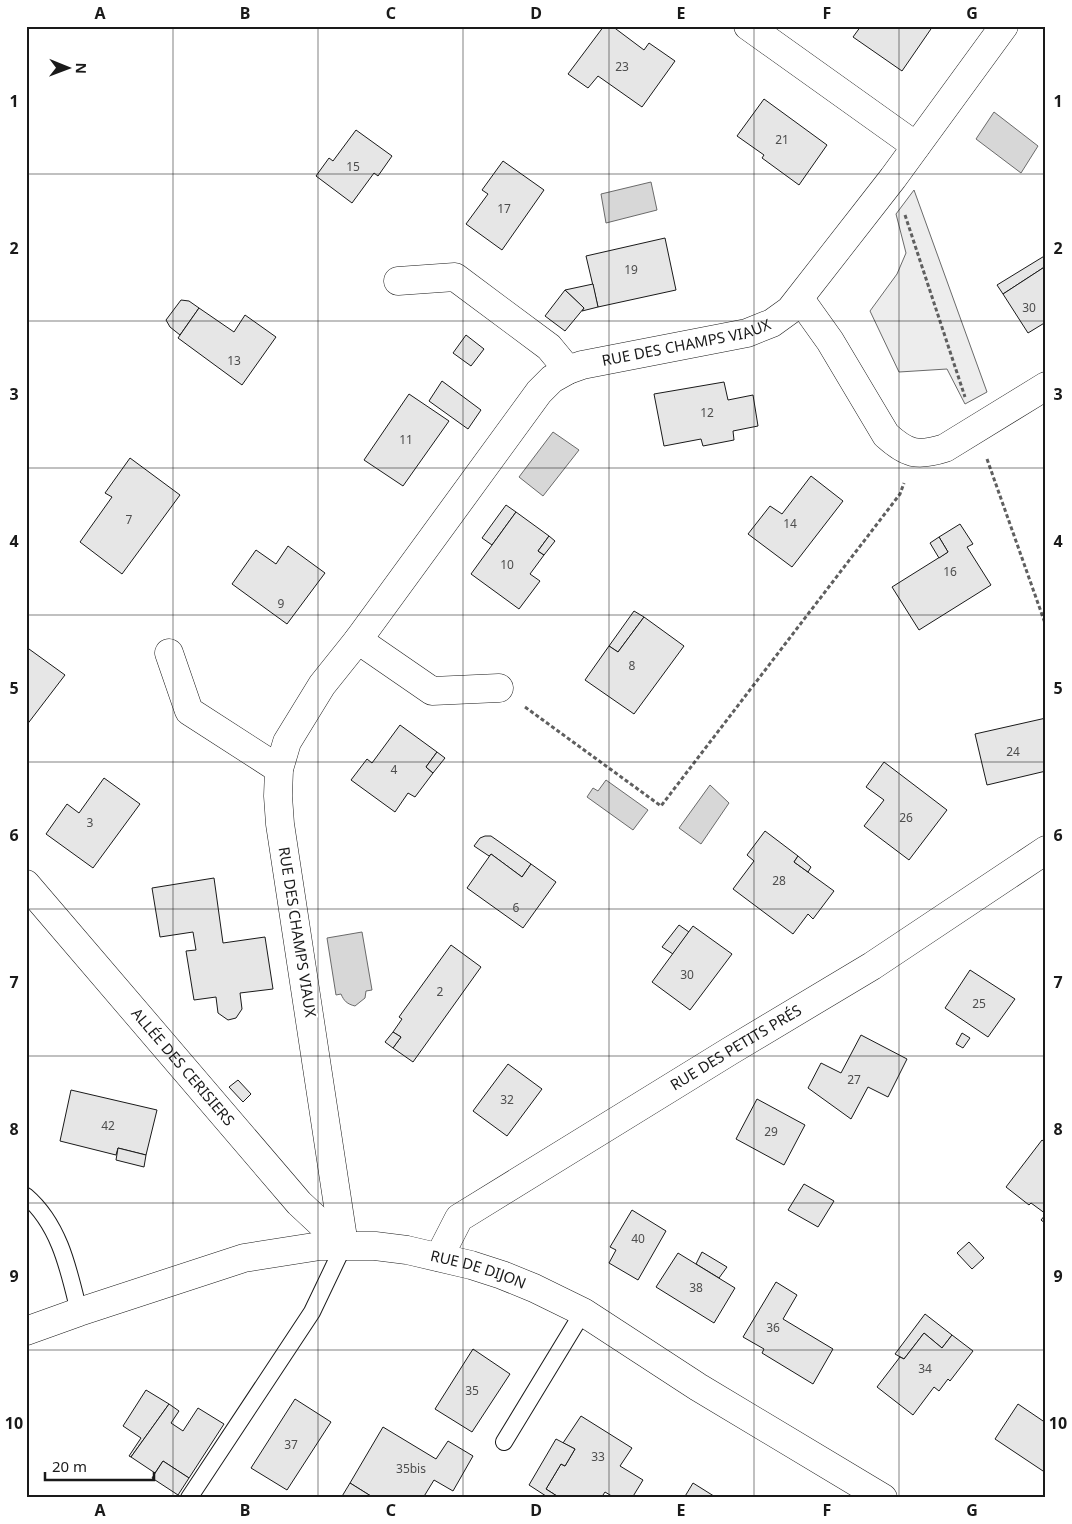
<svg xmlns="http://www.w3.org/2000/svg" width="1072" height="1524" font-family="'Noto Sans',sans-serif">
  <style>
    .built { fill: #ededed; stroke: #6a6a6a }
    .water { fill: #d7d7d7; stroke: #6a6a6a }
    .building { fill: #e6e6e6; stroke: #1a1a1a }
    .lines { fill: none; stroke-linecap: round; stroke-linejoin: round }
    .service-casing { stroke: #1a1a1a; stroke-width: 18 }
    .minor-casing { stroke: #1a1a1a; stroke-width: 29 }
    .tertiary-casing { stroke: #1a1a1a; stroke-width: 29 }
    .path { stroke: #5f5f5f; stroke-width: 3; stroke-dasharray: 4 2.5; stroke-linecap: butt }
    .service { stroke: #fff; stroke-width: 16 }
    .minor { stroke: #fff; stroke-width: 28 }
    .tertiary { stroke: #fff; stroke-width: 28 }
    .grid { fill: none; stroke: #1a1a1a; stroke-width: 1; stroke-opacity: 0.55 }
    .labels { text-anchor: middle; stroke-width: 4; stroke-linejoin: round; paint-order: stroke }
    .number-label { font-size: 12px; fill: #4d4d4d }
    .street-label { font-size: 15px; fill: #1a1a1a; stroke: #fff }
    .neatline { fill: none; stroke: #1a1a1a; stroke-width: 2 }
    .grid-label { font-size: 16px; text-anchor: middle; font-weight: bold; fill: #1a1a1a }
  </style>
  <rect width="100%" height="100%" fill="#fff"/>
  <polygon class="built" points="914,190 987,392 965,404 947,369 899,372 870,311 897,274 906,253 896,214"/>
  <g class="water">
    <polygon points="994,112 1038,146 1021,173 976,139"/>
    <polygon points="651,182 657,210 606,223 601,194"/>
    <polygon points="553,432 579,450 543,496 519,477"/>
    <polygon points="606,780 648,810 633,830 587,797 593,788 598,791"/>
    <polygon points="710,785 729,803 701,844 679,828"/>
    <path d="M362,932L372,990L366,991L365,998L355,1006C347,1004 344,1001 341,994L336,995L327,938Z"/>
  </g>
  <g class="building">
    <polygon points="604,26 612,26 644,50 649,43 675,61 642,107 598,76 588,88 568,74"/>
    <polygon points="861,26 933,26 902,71 853,37"/>
    <polygon points="764,99 827,145 799,185 762,158 764,155 737,136"/>
    <polygon points="356,130 392,156 378,176 374,173 352,203 316,176 329,158 333,161"/>
    <polygon points="503,161 544,190 502,250 466,224 488,194 482,190"/>
    <polygon points="665,238 676,290 598,307 586,256"/>
    <polygon points="1046,255 1046,266 1003,294 997,285"/>
    <polygon points="1046,266 1046,322 1028,333 1003,294"/>
    <polygon points="593,284 598,307 582,311 584,308 565,290"/>
    <polygon points="565,290 584,308 565,331 545,316"/>
    <polygon points="181,300 189,301 199,308 180,335 170,327 166,320"/>
    <polygon points="199,308 234,332 245,315 276,337 242,385 178,338"/>
    <polygon points="466,335 484,349 471,366 453,353"/>
    <polygon points="442,381 481,410 468,429 429,401"/>
    <polygon points="724,382 728,400 753,395 758,426 733,431 734,440 703,446 701,439 664,446 654,394"/>
    <polygon points="409,394 449,421 403,486 364,460"/>
    <polygon points="130,458 180,495 122,574 80,542 112,497 105,493"/>
    <polygon points="811,476 843,501 792,567 748,534 770,506 782,514"/>
    <polygon points="506,505 516,512 492,545 482,538"/>
    <polygon points="516,512 549,536 538,551 544,555 530,574 540,581 519,609 471,574"/>
    <polygon points="960,524 973,544 967,547 991,585 919,630 892,587 948,552 939,537"/>
    <polygon points="549,536 555,541 544,555 538,551"/>
    <polygon points="939,537 948,552 939,558 930,543"/>
    <polygon points="288,546 325,573 287,624 232,584 256,550 276,564"/>
    <polygon points="634,611 644,617 618,652 609,646"/>
    <polygon points="644,617 684,646 634,714 585,680 609,646 618,652"/>
    <polygon points="29,649 65,675 26,726 26,652"/>
    <polygon points="1046,718 1046,771 987,785 975,734"/>
    <polygon points="400,725 437,752 426,767 433,773 415,797 408,793 395,812 351,780 367,759 372,763"/>
    <polygon points="437,752 445,758 433,773 426,767"/>
    <polygon points="884,762 947,810 909,860 864,826 884,800 866,787"/>
    <polygon points="104,778 140,804 93,868 46,834 67,804 79,813"/>
    <polygon points="765,831 798,856 794,862 834,891 813,919 808,914 793,934 733,889 754,861 747,855"/>
    <polygon points="485,836 491,836 531,864 522,877 491,854 489,856 474,846 480,838"/>
    <polygon points="491,854 522,877 531,864 556,882 523,928 467,888"/>
    <polygon points="798,856 811,867 808,872 794,862"/>
    <polygon points="214,878 223,943 265,937 273,989 240,993 242,1009 236,1018 228,1020 218,1013 216,997 194,1000 186,951 196,950 193,932 160,937 152,888"/>
    <polygon points="679,925 689,932 673,954 662,947"/>
    <polygon points="693,926 732,954 690,1010 652,982"/>
    <polygon points="451,945 481,967 413,1062 393,1048 401,1037 393,1032 402,1019 399,1017"/>
    <polygon points="970,970 1015,999 988,1037 945,1008"/>
    <polygon points="393,1032 401,1037 393,1048 385,1042"/>
    <polygon points="962,1033 970,1038 963,1048 956,1044"/>
    <polygon points="861,1035 907,1059 888,1097 868,1087 851,1119 808,1088 821,1063 841,1073"/>
    <polygon points="508,1064 542,1089 507,1136 473,1111"/>
    <polygon points="238,1080 251,1094 243,1102 229,1087"/>
    <polygon points="71,1090 157,1110 146,1155 118,1148 116,1155 60,1141"/>
    <polygon points="757,1099 805,1125 784,1165 736,1139"/>
    <polygon points="1042,1140 1046,1143 1046,1224 1041,1220 1046,1214 1031,1203 1029,1205 1006,1187"/>
    <polygon points="118,1148 146,1155 144,1167 116,1160"/>
    <polygon points="804,1184 834,1201 818,1227 788,1210"/>
    <polygon points="632,1210 666,1231 638,1280 609,1263 616,1250 610,1247"/>
    <polygon points="969,1242 984,1258 972,1269 957,1253"/>
    <polygon points="702,1252 727,1267 719,1278 696,1264"/>
    <polygon points="678,1253 735,1288 714,1323 656,1287"/>
    <polygon points="776,1282 797,1295 783,1319 833,1349 813,1384 762,1353 764,1349 743,1337"/>
    <polygon points="925,1314 952,1335 942,1348 924,1333 904,1359 895,1354"/>
    <polygon points="924,1333 942,1348 952,1335 973,1351 950,1381 948,1379 939,1391 934,1387 913,1415 877,1387 900,1357 904,1359"/>
    <polygon points="473,1349 510,1374 472,1432 435,1409"/>
    <polygon points="146,1390 169,1404 131,1457 129,1456 141,1438 123,1426"/>
    <polygon points="295,1399 331,1422 287,1490 251,1468"/>
    <polygon points="169,1404 179,1411 171,1423 183,1431 198,1408 224,1424 189,1478 163,1461 155,1473 131,1457"/>
    <polygon points="1018,1404 1046,1423 1046,1473 995,1439"/>
    <polygon points="581,1416 632,1448 620,1466 643,1480 632,1498 615,1498 605,1492 601,1498 560,1498 546,1489 561,1464 565,1466 575,1449 563,1443"/>
    <polygon points="383,1427 436,1459 448,1441 473,1456 453,1491 434,1480 423,1498 374,1498 350,1483"/>
    <polygon points="556,1439 575,1449 565,1466 561,1464 546,1489 560,1498 549,1498 529,1485"/>
    <polygon points="163,1461 189,1478 178,1495 152,1478"/>
    <polygon points="350,1483 374,1498 341,1498"/>
    <polygon points="693,1483 717,1498 684,1498"/>
  </g>
  <g class="lines">
    <g class="service-casing">
      <g id="service">
        <path d="M26,1196C60,1225 69,1271 79,1312"/>
        <polyline points="504,1442 583,1312"/>
        <polyline points="189,1498 312,1312 344,1245"/>
      </g>
    </g>
    <g class="minor-casing">
      <g id="minor">
        <polyline points="748,26 916,146"/>
        <polyline points="398,281 455,277 549,347 568,370"/>
        <path d="M800,299L830,341L886,435C907,454 917,457 945,448L1046,386"/>
        <polyline points="358,640 432,691 499,688"/>
        <polyline points="169,653 189,711 279,769"/>
        <path id="s1" d="M26,884L299,1203L344,1245"/>
        <path id="s2" d="M344,1245L280,824L278,796L279,769L287,742L322,685L358,640L539,392L552,379L568,370L582,365L747,333L772,323L790,310L893,178L1004,26"/>
        <path id="s3" d="M439,1257L459,1218L730,1051L872,966L1046,850"/>
      </g>
    </g>
    <g class="tertiary-casing">
      <g id="tertiary">
        <path id="s4" d="M26,1331L79,1312L244,1258L320,1246H375L407,1250L471,1265L502,1275L534,1288L583,1312L698,1387L883,1498"/>
      </g>
    </g>
    <g class="path">
      <polyline points="905,215 965,397"/>
      <polyline points="987,459 1046,626"/>
      <polyline points="525,707 661,806 900,494 904,483"/>
    </g>
    <use href="#service" class="service"/>
    <use href="#minor" class="minor"/>
    <use href="#tertiary" class="tertiary"/>
  </g>
  <path class="grid" d="M173,26V1498M318,26V1498M463,26V1498M609,26V1498M754,26V1498M899,26V1498M26,174H1046M26,321H1046M26,468H1046M26,615H1046M26,762H1046M26,909H1046M26,1056H1046M26,1203H1046M26,1350H1046"/>
  <g class="labels">
    <g class="number-label">
      <text x="622" y="71">23</text>
      <text x="782" y="144">21</text>
      <text x="353" y="171">15</text>
      <text x="504" y="213">17</text>
      <text x="631" y="274">19</text>
      <text x="1029" y="312">30</text>
      <text x="234" y="365">13</text>
      <text x="707" y="417">12</text>
      <text x="406" y="444">11</text>
      <text x="129" y="524">7</text>
      <text x="790" y="528">14</text>
      <text x="507" y="569">10</text>
      <text x="950" y="576">16</text>
      <text x="281" y="608">9</text>
      <text x="632" y="670">8</text>
      <text x="1013" y="756">24</text>
      <text x="394" y="774">4</text>
      <text x="906" y="822">26</text>
      <text x="90" y="827">3</text>
      <text x="779" y="885">28</text>
      <text x="516" y="912">6</text>
      <text x="687" y="979">30</text>
      <text x="440" y="996">2</text>
      <text x="979" y="1008">25</text>
      <text x="854" y="1084">27</text>
      <text x="507" y="1104">32</text>
      <text x="108" y="1130">42</text>
      <text x="771" y="1136">29</text>
      <text x="638" y="1243">40</text>
      <text x="696" y="1292">38</text>
      <text x="773" y="1332">36</text>
      <text x="925" y="1373">34</text>
      <text x="472" y="1395">35</text>
      <text x="291" y="1449">37</text>
      <text x="598" y="1461">33</text>
      <text x="411" y="1473">35bis</text>
    </g>
    <g class="street-label">
      <text dy="5" stroke="none"><textPath href="#s2" startOffset="1099">RUE DES CHAMPS VIAUX</textPath></text>
      <text transform="translate(297 932) rotate(81)" y="5">RUE DES CHAMPS VIAUX</text>
      <text dy="5" stroke="none"><textPath href="#s3" startOffset="369">RUE DES PETITS PRÉS</textPath></text>
      <text dy="5" stroke="none"><textPath href="#s1" startOffset="241">ALLÉE DES CERISIERS</textPath></text>
      <text dy="5" stroke="none"><textPath href="#s4" startOffset="468">RUE DE DIJON</textPath></text>
    </g>
  </g>
  <rect width="1072" height="1524" fill="none" stroke="#ffffff" stroke-width="55"/>
  <g transform="translate(68 68) rotate(91)" stroke="#ffffff" stroke-width="4" paint-order="stroke">
  <path d="M0-4L9 19L0 12L-9 19Z" fill="#1a1a1a"/>
  <text y="-8" font-size="14" font-weight="bold" text-anchor="middle" fill="#1a1a1a">N</text>
  </g>
  <path d="M45 1472v8h109v-8" fill="none" stroke="#1a1a1a" stroke-width="2.5"/>
  <text x="52" y="1472" font-size="15" fill="#1a1a1a" stroke="#ffffff" stroke-width="4" paint-order="stroke">20 m</text>
  <rect x="28" y="28" width="1016" height="1468" class="neatline"/>
  <g class="grid-label">
    <text x="100" y="19">A</text>
    <text x="245" y="19">B</text>
    <text x="391" y="19">C</text>
    <text x="536" y="19">D</text>
    <text x="681" y="19">E</text>
    <text x="827" y="19">F</text>
    <text x="972" y="19">G</text>
    <text x="14" y="107">1</text>
    <text x="1058" y="107">1</text>
    <text x="14" y="254">2</text>
    <text x="1058" y="254">2</text>
    <text x="14" y="400">3</text>
    <text x="1058" y="400">3</text>
    <text x="14" y="547">4</text>
    <text x="1058" y="547">4</text>
    <text x="14" y="694">5</text>
    <text x="1058" y="694">5</text>
    <text x="14" y="841">6</text>
    <text x="1058" y="841">6</text>
    <text x="14" y="988">7</text>
    <text x="1058" y="988">7</text>
    <text x="14" y="1135">8</text>
    <text x="1058" y="1135">8</text>
    <text x="14" y="1282">9</text>
    <text x="1058" y="1282">9</text>
    <text x="14" y="1429">10</text>
    <text x="1058" y="1429">10</text>
    <text x="100" y="1516">A</text>
    <text x="245" y="1516">B</text>
    <text x="391" y="1516">C</text>
    <text x="536" y="1516">D</text>
    <text x="681" y="1516">E</text>
    <text x="827" y="1516">F</text>
    <text x="972" y="1516">G</text>
  </g>
</svg>
